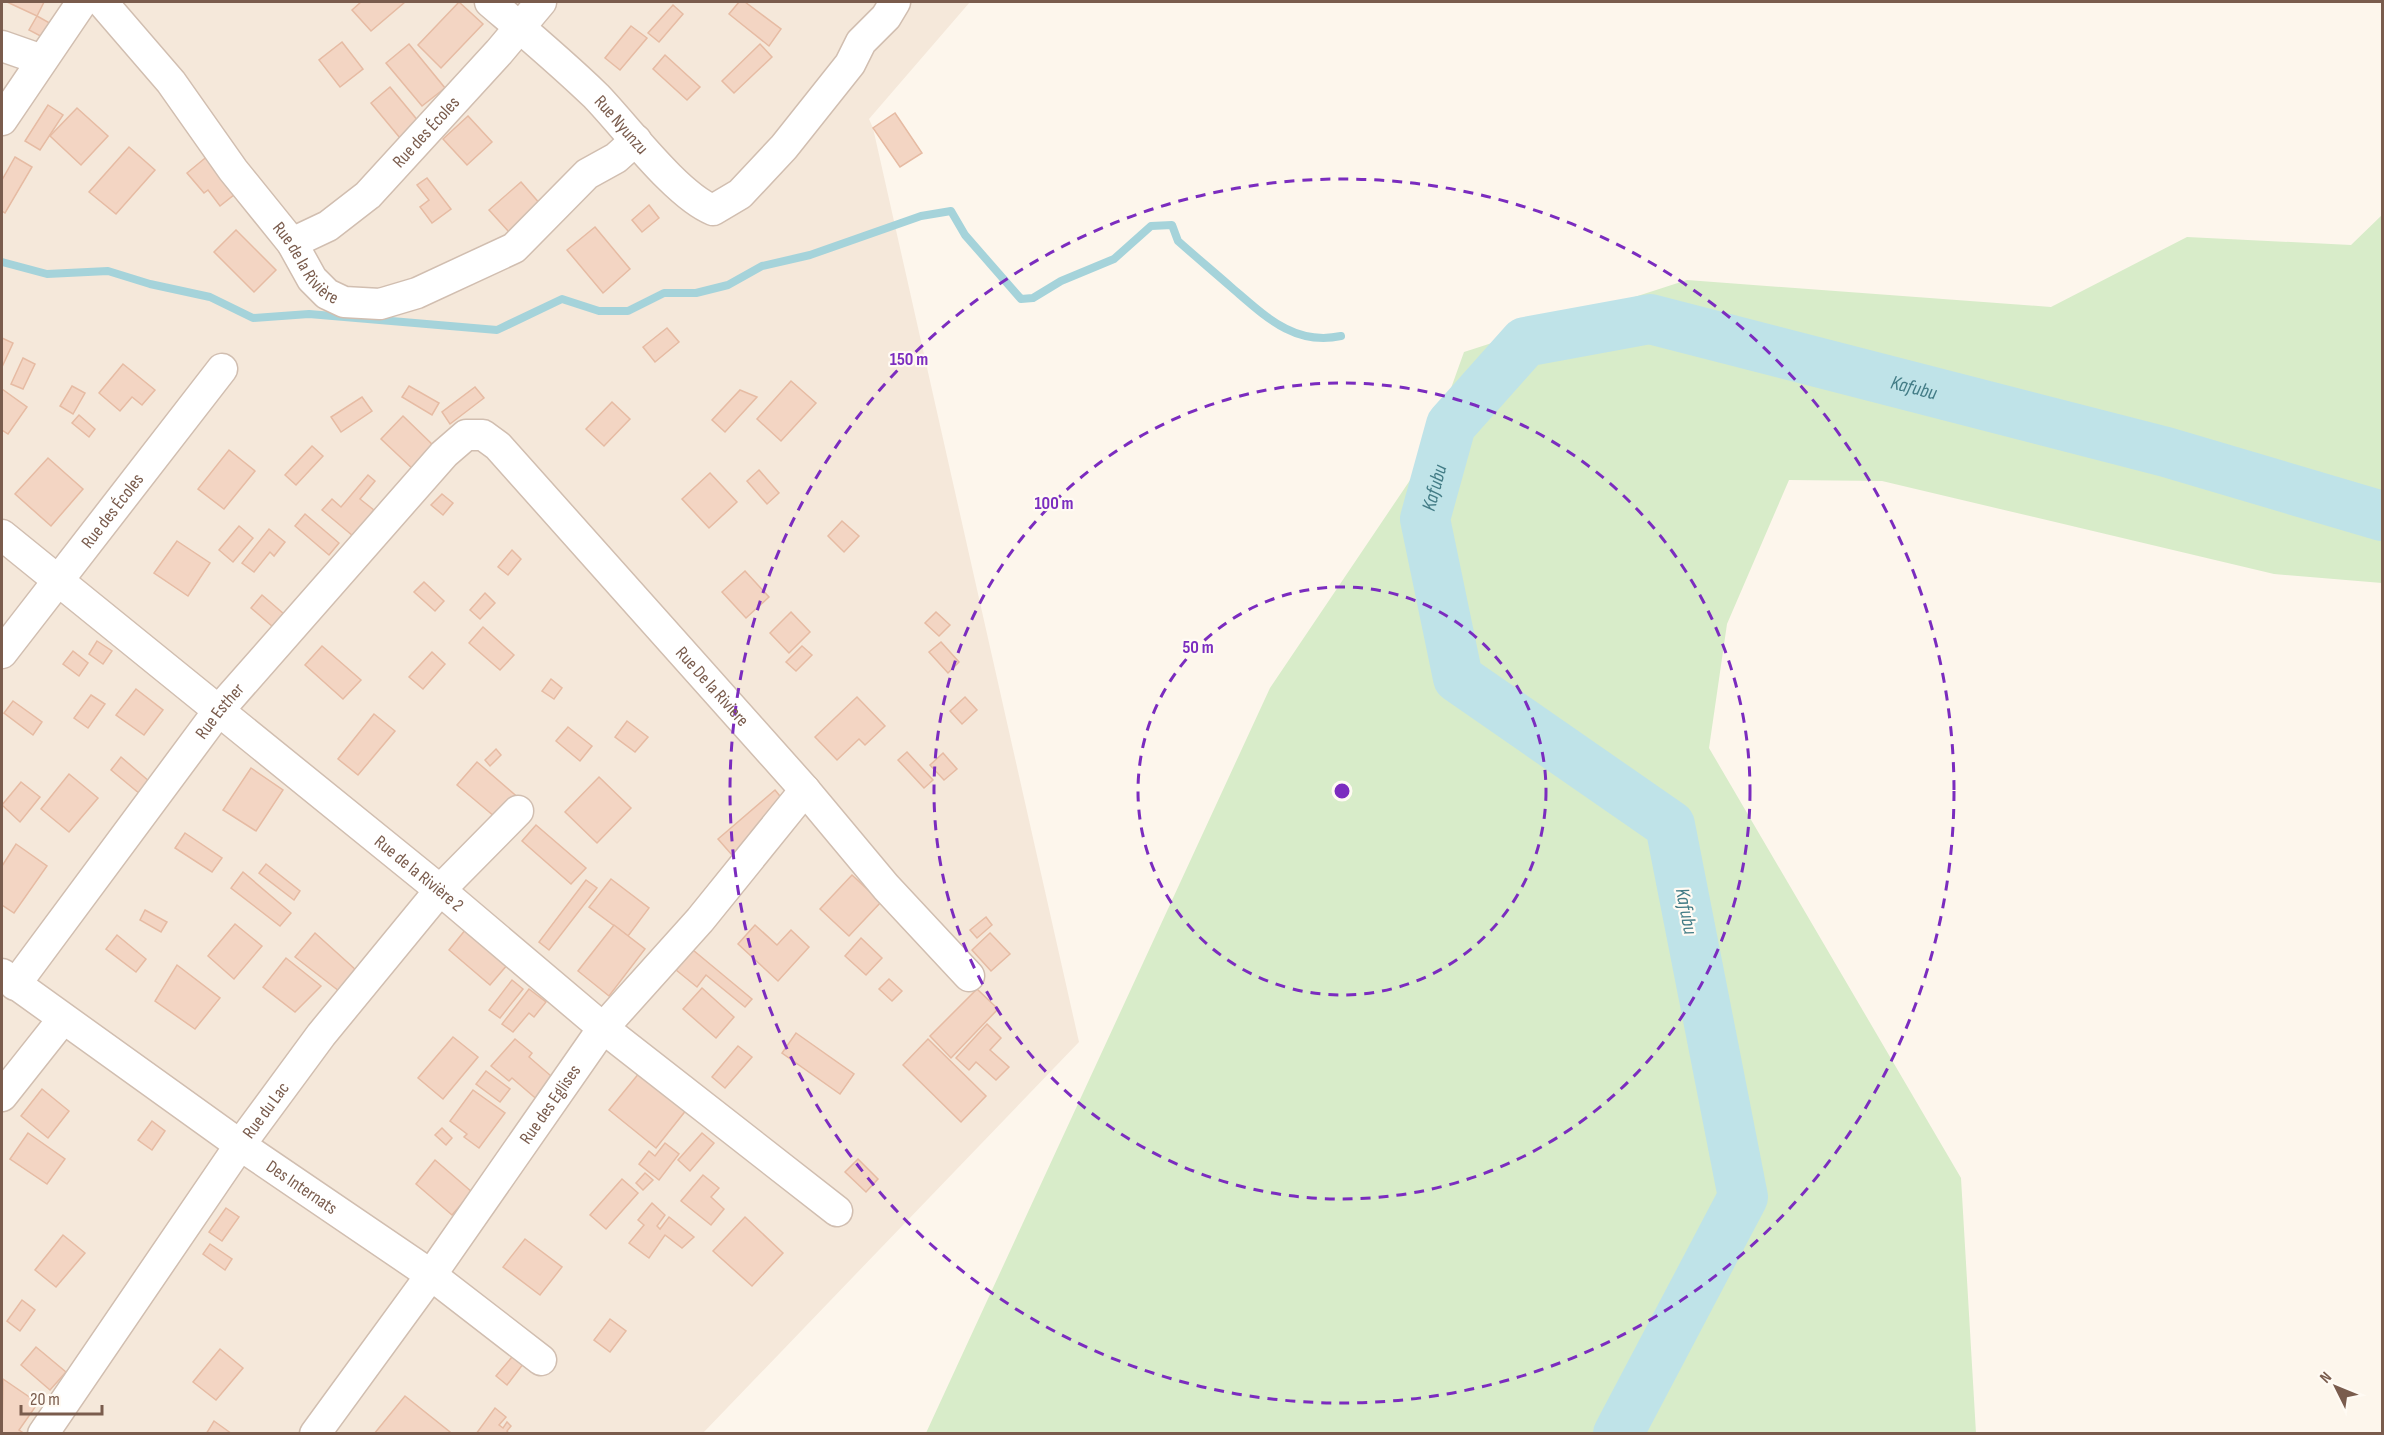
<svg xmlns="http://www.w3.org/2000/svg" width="2384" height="1435" font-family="'Sofia Sans Condensed',sans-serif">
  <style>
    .residential { fill: #f5e8da }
    .green { fill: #d8ecc9 }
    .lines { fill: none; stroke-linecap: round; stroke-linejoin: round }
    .stream { stroke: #a5d3da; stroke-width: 8 }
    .river { stroke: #bfe3e8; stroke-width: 50 }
    .building { fill: #f3d5c3; stroke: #e6bba3; stroke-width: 1.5 }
    .minor-casing { stroke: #d1beb0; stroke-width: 33 }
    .minor { stroke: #fff; stroke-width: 30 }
    .ring { fill: none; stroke: #7b2cbf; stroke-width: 3; stroke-dasharray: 10 8 }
    .labels { text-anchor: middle; stroke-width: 4.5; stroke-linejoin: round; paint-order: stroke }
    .street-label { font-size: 18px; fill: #7a5c4d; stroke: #fffaf3 }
    .water-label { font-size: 20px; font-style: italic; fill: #437c86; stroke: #fffaf3 }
    .centre { fill: #7b2cbf; stroke: #fffaf3; stroke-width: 3 }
    .ring-label { font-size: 18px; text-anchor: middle; font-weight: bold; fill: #7b2cbf; stroke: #fffaf3; stroke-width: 4.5; stroke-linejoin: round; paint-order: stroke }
  </style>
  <rect width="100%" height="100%" fill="#fdf6ec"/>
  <polygon class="residential" points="2,2 970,2 869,119 873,128 1079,1042 703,1433 2,1434"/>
  <polygon class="green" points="2382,215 2382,583 2274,574 1882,481 1789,480 1727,624 1709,748 1961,1178 1976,1433 926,1433 1270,688 1427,455 1464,352 1687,280 2051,307 2187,237 2351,245"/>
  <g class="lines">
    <path class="stream" d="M2,262L47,274L108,271L150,284L210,297L253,318L309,314L497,330L562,299L599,311H628L664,293H696L728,285L762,266L810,255L921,216L951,211L965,235L1021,299L1033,298L1061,281L1114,259L1151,226L1172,225L1178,241C1196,257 1214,272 1231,287C1265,316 1294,346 1341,336"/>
    <path class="river" id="s1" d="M1618,1434L1743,1197L1670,825L1458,678L1425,519L1451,425L1525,342L1650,319L2166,452L2382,516"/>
  </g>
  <g class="building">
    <polygon points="7,2 44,2 37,16"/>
    <polygon points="361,2 405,2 371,31 352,10"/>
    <polygon points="459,2 483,24 441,68 418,45"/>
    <polygon points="739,2 745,2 781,29 769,46 729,14"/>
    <polygon points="673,5 683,14 659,42 648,33"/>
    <polygon points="37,16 55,26 48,40 29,30"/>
    <polygon points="631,26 647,38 620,70 605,58"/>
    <polygon points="342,42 363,69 340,87 319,60"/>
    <polygon points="409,44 445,88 422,106 386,63"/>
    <polygon points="760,44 772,57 734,93 722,81"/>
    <polygon points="665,55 700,87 687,100 653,69"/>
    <polygon points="390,87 419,122 400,138 371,103"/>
    <polygon points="48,105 63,115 40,150 25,141"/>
    <polygon points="77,108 108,136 81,165 50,136"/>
    <polygon points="895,113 922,153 900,167 873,128"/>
    <polygon points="468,116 492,142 467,165 443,139"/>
    <polygon points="129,147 155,170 116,214 89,192"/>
    <polygon points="210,154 235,194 220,206 208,190 204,193 187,173"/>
    <polygon points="15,157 32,167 5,213 2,211 2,180"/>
    <polygon points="427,178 451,209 432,223 420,207 429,200 417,185"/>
    <polygon points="521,182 541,205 509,232 489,210"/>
    <polygon points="649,205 659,218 642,232 632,220"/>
    <polygon points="595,227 630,269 603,293 567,250"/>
    <polygon points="236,230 276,270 254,292 214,252"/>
    <polygon points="667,328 679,342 655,362 643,347"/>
    <polygon points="2,338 13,343 2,367"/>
    <polygon points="23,358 35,364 23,389 11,384"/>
    <polygon points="123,364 155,390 142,405 132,397 120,411 99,393"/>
    <polygon points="791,381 816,403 781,441 757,419"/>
    <polygon points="72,386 85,393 73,414 60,406"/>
    <polygon points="409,386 439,403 432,415 402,397"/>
    <polygon points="475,387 484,398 450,424 442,412"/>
    <polygon points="2,389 27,407 8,434 2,430"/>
    <polygon points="740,390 757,397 725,432 712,420"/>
    <polygon points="362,397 372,411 341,432 331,417"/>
    <polygon points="612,402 630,419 604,446 586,429"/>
    <polygon points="79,415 95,429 89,437 72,423"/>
    <polygon points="403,416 437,449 415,471 381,439"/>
    <polygon points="312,446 323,456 296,485 285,475"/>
    <polygon points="229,450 255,471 224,509 198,489"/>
    <polygon points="48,458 83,489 51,526 15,494"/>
    <polygon points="759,470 779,493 767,504 747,481"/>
    <polygon points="710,473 737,502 709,528 682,499"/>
    <polygon points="368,475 375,481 360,499 374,510 353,536 322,510 332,499 341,507"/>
    <polygon points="442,494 453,503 443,515 431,505"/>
    <polygon points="305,514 339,543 329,555 295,526"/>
    <polygon points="842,521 859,536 844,552 828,536"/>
    <polygon points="239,526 253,538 233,562 219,550"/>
    <polygon points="269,529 285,542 274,556 270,552 254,572 242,563"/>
    <polygon points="177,541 210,563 188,596 154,573"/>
    <polygon points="512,550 521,559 508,575 498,567"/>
    <polygon points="745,571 769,597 746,618 722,592"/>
    <polygon points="424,582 444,601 435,611 414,592"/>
    <polygon points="485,593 495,603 480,619 470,610"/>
    <polygon points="262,595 284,614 273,627 251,608"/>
    <polygon points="791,612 810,632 789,653 770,633"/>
    <polygon points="936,612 950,625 939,636 925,623"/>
    <polygon points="483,627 514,655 500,670 469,643"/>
    <polygon points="97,641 112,651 103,664 89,654"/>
    <polygon points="941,642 959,662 948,673 929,652"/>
    <polygon points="322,646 361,680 343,699 305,665"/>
    <polygon points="802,646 812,655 796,671 786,662"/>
    <polygon points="73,651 88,663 79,676 63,664"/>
    <polygon points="432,652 445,664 423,689 409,677"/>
    <polygon points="551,679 562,688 554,699 542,691"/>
    <polygon points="136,689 163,710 144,735 116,715"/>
    <polygon points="91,695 105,704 88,728 74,718"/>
    <polygon points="857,697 885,726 865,745 859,739 837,760 815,737"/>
    <polygon points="965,697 977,710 962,724 950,711"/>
    <polygon points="13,701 42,722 33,735 4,713"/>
    <polygon points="374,714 395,731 358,775 338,759"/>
    <polygon points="627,721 648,737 635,752 615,737"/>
    <polygon points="568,727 592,746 580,761 556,741"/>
    <polygon points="496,749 501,755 490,766 485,760"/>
    <polygon points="907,752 933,780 924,788 898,760"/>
    <polygon points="943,753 957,769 944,780 930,765"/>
    <polygon points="121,757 150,782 140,794 111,770"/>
    <polygon points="477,762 521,800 501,822 457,785"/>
    <polygon points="251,768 283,790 256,831 223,810"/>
    <polygon points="69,774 98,798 69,832 41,809"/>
    <polygon points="599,777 631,808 597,843 565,812"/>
    <polygon points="21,782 40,797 20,822 2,805"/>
    <polygon points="775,790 788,806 732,855 718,839"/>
    <polygon points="536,825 586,868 571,884 522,841"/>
    <polygon points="185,833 222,858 212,872 175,848"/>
    <polygon points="16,844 47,866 14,913 2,905 2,866"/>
    <polygon points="266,864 300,891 294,900 259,873"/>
    <polygon points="243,872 291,913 280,926 231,888"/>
    <polygon points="852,875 881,902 849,936 820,909"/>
    <polygon points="611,879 649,908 628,936 589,907"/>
    <polygon points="586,880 597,888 549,950 539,942"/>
    <polygon points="145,910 167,922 161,932 140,920"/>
    <polygon points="986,917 992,925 977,938 970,930"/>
    <polygon points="235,924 262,946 234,979 208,956"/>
    <polygon points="614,925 645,949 609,996 578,971"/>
    <polygon points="755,925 777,945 791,930 809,947 778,981 738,944"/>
    <polygon points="466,929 508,964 490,985 449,950"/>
    <polygon points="315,933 356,970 339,991 295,957"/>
    <polygon points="990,933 1010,954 991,971 972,950"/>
    <polygon points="117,935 146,959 136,972 106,949"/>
    <polygon points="861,938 882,958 866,975 845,956"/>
    <polygon points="693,950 752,999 745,1007 706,975 697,987 676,970"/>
    <polygon points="286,958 321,986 295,1012 263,987"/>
    <polygon points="177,965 220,998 195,1029 155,1001"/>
    <polygon points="889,979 902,991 892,1001 879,989"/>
    <polygon points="512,980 523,989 500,1018 489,1010"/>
    <polygon points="702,988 734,1017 716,1038 683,1009"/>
    <polygon points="529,989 546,1002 534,1017 529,1013 513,1032 502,1024"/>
    <polygon points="977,989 998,1009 951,1058 930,1036"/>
    <polygon points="987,1024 1001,1038 990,1050 1009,1067 996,1080 976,1062 969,1070 956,1058"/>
    <polygon points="796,1033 854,1074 840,1094 782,1053"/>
    <polygon points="453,1037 478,1057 443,1099 418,1078"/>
    <polygon points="515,1039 532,1053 529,1057 558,1082 540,1102 512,1078 509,1081 491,1066"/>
    <polygon points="928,1039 986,1096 961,1122 903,1065"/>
    <polygon points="738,1046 752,1057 725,1088 712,1077"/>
    <polygon points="486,1071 510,1089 500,1102 476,1084"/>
    <polygon points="640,1072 687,1109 656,1148 609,1110"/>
    <polygon points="42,1089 69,1111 48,1138 21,1116"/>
    <polygon points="473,1090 505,1113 479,1148 464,1137 467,1134 450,1121"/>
    <polygon points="152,1121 165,1131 152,1150 138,1140"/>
    <polygon points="442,1128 452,1138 446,1145 435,1135"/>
    <polygon points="28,1133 65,1159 47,1184 10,1159"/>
    <polygon points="702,1133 714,1143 690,1171 678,1160"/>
    <polygon points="665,1143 679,1154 659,1180 639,1164 649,1151 655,1156"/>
    <polygon points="858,1159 878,1179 866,1192 845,1172"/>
    <polygon points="435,1160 472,1192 452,1215 416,1184"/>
    <polygon points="645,1173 653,1180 643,1190 636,1183"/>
    <polygon points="703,1175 719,1188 711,1197 724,1209 711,1225 681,1201"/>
    <polygon points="622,1179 638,1193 606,1229 590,1215"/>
    <polygon points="652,1203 665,1215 657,1226 660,1229 669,1217 694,1237 682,1248 665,1235 649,1258 629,1243 644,1225 638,1220"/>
    <polygon points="226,1208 239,1217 222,1241 209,1232"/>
    <polygon points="745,1217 783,1253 752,1286 713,1251"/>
    <polygon points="63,1235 85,1253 56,1287 35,1270"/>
    <polygon points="525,1239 562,1267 540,1295 503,1267"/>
    <polygon points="210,1244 232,1259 225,1270 203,1254"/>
    <polygon points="22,1300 35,1310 20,1331 7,1321"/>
    <polygon points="610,1319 626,1331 610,1352 594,1340"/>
    <polygon points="36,1347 66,1372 50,1390 21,1365"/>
    <polygon points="220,1349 243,1368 216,1400 193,1382"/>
    <polygon points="517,1351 527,1359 507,1385 496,1376"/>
    <polygon points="3,1379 38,1403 19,1430 25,1434 2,1434"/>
    <polygon points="405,1396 450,1432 449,1434 374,1434"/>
    <polygon points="495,1408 506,1417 499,1425 503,1428 507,1422 511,1426 507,1431 509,1434 476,1434"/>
    <polygon points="214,1421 232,1434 206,1434"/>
  </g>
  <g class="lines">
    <g class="minor-casing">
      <g id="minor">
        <path id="s2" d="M102,2L171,82L233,170L292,243L312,279L327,294L344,302L380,304L417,293L514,248L587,174L616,158L636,140"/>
        <path id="s3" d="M490,2C525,32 562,63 596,96C626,127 676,195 713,210L740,194L784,147L850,64L861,42L886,17L895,2"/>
        <polyline points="2,46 42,60"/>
        <polyline points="2,120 82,2"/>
        <path id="s4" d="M292,243L328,226L368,195L499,52L541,2"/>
        <path id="s5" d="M2,535L440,890L603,1028L837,1211"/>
        <path id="s6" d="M2,653L222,369"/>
        <path id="s7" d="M2,974L240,1145L431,1275L541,1360"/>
        <path id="s8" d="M15,985L219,710L444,454L466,435H483L498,446L805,790L886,887L969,976"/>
        <polyline points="2,1096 63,1019"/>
        <path id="s9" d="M43,1434L240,1145L321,1035L440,890L518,811"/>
        <path id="s10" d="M315,1434L431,1275L603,1028L700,920L805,790"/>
      </g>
    </g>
    <use href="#minor" class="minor"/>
  </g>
  <g class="ring">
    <circle cx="1342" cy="791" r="204"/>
    <circle cx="1342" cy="791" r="408"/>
    <circle cx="1342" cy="791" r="612"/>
  </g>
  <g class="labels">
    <g class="street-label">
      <text dy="6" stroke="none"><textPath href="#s3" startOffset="180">Rue Nyunzu</textPath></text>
      <text dy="6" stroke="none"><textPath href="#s4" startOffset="176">Rue des Écoles</textPath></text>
      <text dy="6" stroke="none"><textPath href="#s2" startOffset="332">Rue de la Rivière</textPath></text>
      <text dy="6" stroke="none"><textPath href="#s6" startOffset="180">Rue des Écoles</textPath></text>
      <text dy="6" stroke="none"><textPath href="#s8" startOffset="1070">Rue De la Riviere</textPath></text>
      <text dy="6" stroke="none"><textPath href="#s8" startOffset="342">Rue Esther</textPath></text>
      <text dy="6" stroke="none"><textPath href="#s5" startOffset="537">Rue de la Rivière 2</textPath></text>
      <text dy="6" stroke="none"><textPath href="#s10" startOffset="405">Rue des Eglises</textPath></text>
      <text dy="6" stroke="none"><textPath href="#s9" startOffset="393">Rue du Lac</textPath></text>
      <text dy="6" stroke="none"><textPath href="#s7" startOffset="368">Des Internats</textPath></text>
    </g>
    <g class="water-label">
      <text dy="7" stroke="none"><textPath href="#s1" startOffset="1676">Kafubu</textPath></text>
      <text dy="7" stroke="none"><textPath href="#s1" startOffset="1100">Kafubu</textPath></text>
      <text transform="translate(1687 911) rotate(79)" y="7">Kafubu</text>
    </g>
  </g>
  <circle cx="1342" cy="791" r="9" class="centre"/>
  <g class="ring-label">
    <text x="909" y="365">150 m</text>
    <text x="1054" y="509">100 m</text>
    <text x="1198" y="653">50 m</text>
  </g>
  <rect width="2384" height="1435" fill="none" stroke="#7a5c4d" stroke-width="6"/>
  <g transform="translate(2336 1387) rotate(313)" stroke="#fffaf3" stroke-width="4.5" paint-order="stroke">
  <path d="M0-4.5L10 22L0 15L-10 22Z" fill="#7a5c4d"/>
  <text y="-9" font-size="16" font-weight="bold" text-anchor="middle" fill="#7a5c4d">N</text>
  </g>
  <path d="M21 1405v9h81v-9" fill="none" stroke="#7a5c4d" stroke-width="3"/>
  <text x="30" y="1405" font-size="18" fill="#7a5c4d" stroke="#fffaf3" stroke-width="4.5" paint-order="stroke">20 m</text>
</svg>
